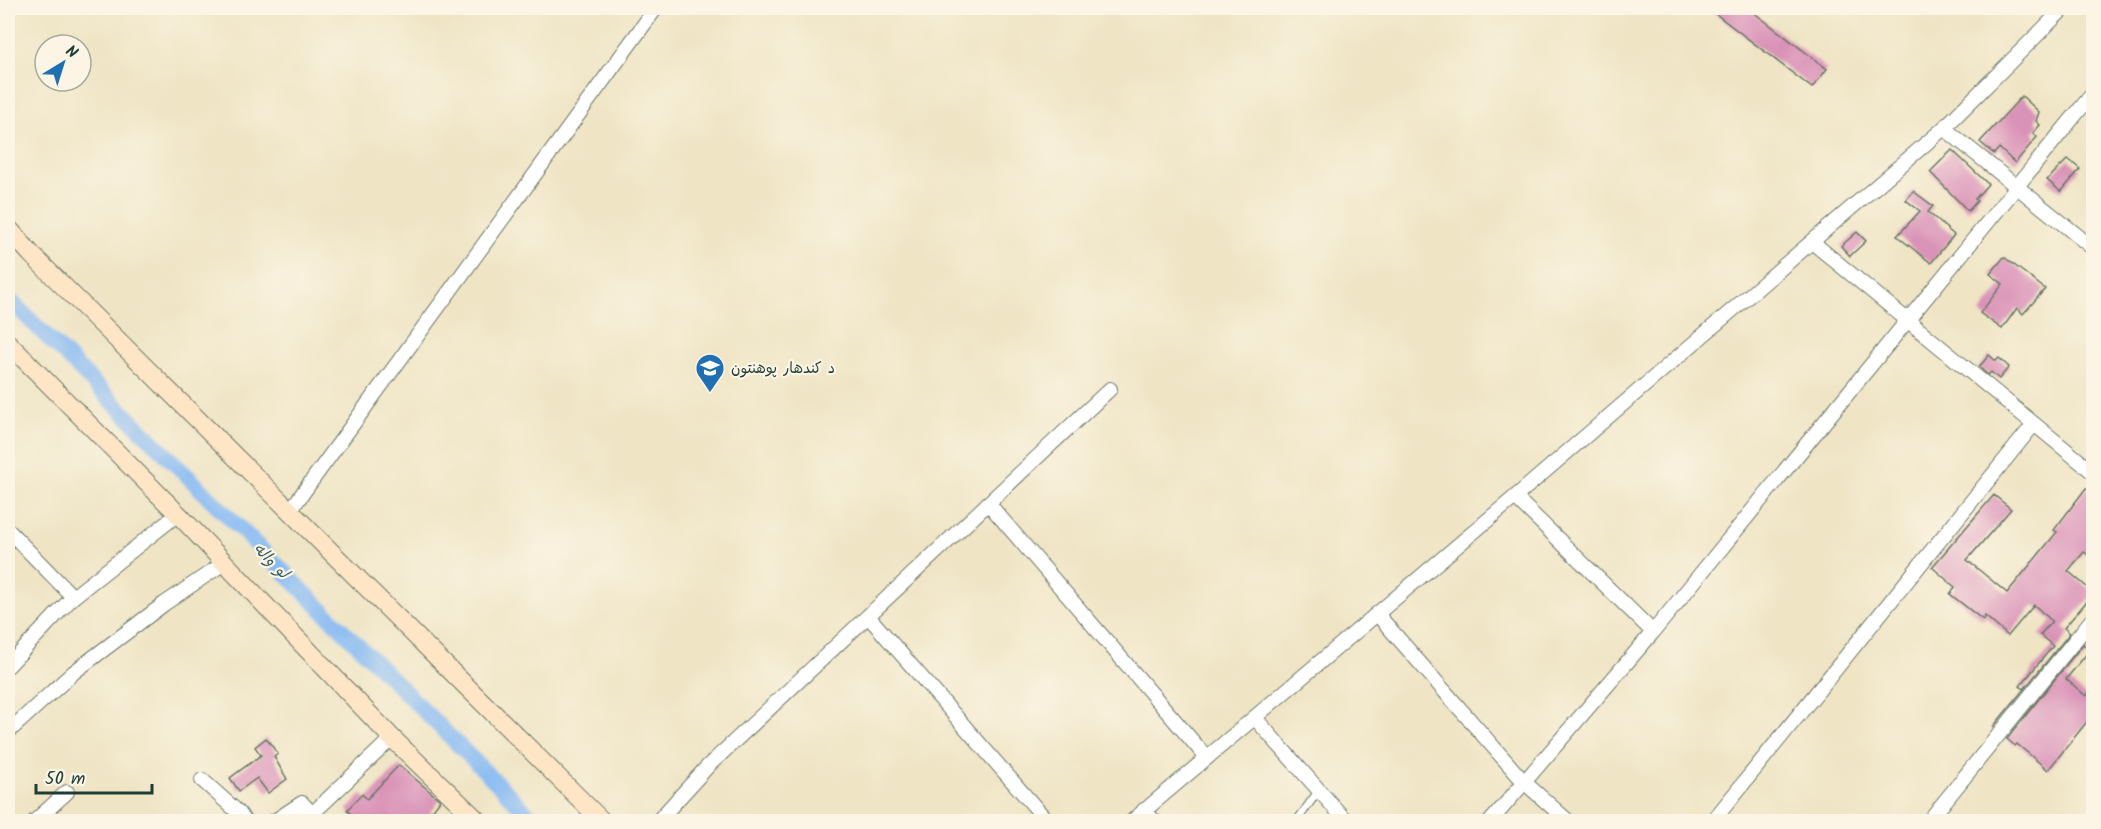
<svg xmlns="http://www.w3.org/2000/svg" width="2101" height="829" font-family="Kalam,'Playpen Sans Arabic',sans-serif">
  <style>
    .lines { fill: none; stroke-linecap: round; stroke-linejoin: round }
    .canal { stroke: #85b9f3; stroke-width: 16 }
    .building { fill: #da93b8 }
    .lane-casing { stroke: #687766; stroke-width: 9 }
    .street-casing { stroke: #687766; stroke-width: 16 }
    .secondary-casing { stroke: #687766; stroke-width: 20 }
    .lane { stroke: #fff; stroke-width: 7 }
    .street { stroke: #fff; stroke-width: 14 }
    .secondary { stroke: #fee5c5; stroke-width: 18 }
    .labels { text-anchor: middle; stroke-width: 4.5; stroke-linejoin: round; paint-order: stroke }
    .poi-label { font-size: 15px; fill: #1f3d34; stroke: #fcf5e5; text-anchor: start }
    .water-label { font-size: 16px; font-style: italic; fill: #385c64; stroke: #fcf5e5 }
  </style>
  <rect width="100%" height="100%" fill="#fcf5e5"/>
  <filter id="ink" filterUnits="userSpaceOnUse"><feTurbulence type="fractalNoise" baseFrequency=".0167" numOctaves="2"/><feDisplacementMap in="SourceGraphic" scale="12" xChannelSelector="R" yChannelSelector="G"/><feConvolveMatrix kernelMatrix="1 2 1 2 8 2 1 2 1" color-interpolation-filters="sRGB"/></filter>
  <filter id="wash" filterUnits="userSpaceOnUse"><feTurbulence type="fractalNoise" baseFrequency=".008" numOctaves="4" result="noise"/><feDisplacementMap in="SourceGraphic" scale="24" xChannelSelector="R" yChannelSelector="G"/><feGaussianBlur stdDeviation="1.35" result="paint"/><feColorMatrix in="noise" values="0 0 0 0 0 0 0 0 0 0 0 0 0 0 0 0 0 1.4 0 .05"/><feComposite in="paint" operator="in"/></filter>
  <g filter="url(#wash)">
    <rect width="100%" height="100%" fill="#efe4c4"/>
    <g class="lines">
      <polyline class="canal" points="8,298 536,822"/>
    </g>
    <g id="blocks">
      <g class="building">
        <polygon points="1708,8 1748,8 1827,69 1812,88"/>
        <polygon points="2022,96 2039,112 2036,121 2040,125 2033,133 2037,137 2015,163 1999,148 1994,154 1980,142"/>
        <polygon points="1952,150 1988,184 1975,199 1977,201 1968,211 1930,172"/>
        <polygon points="2068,159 2080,169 2061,192 2047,180"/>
        <polygon points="1913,191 1933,206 1928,212 1954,235 1931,263 1897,236 1920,211 1906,200"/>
        <polygon points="1857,232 1866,241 1850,256 1841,246"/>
        <polygon points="2004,257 2045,289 2023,314 2017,308 2002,329 1980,313 2003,284 1990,274"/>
        <polygon points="1989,355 1996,361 1999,358 2009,367 1999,379 1991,372 1988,375 1979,367"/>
        <polygon points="2086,488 2094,493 2094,559 2084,552 2068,571 2094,593 2064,628 2070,633 1993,727 2024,689 2020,686 2053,646 2040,635 2052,621 2034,605 2008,636 1985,616 1983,620 1950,594 1955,587 1932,567 1994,495 2011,509 1967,560 2007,593 2057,532 2054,530"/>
        <polygon points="2083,644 2090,650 2066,679 2086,696 2094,687 2094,713 2048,770 2017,744 2015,746 2007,739"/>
        <polygon points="266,738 278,754 274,757 287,779 268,793 257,778 239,791 230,778 261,755 255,747"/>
        <polygon points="399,765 440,800 424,822 359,822 347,810 362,794 367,799"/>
      </g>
    </g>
  </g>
  <g filter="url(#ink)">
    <use href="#blocks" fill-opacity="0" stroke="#687766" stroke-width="1.5"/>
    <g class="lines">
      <g class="lane-casing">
        <polyline id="lane" points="1296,822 1319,790"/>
      </g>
      <g class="street-casing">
        <g id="street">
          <polyline points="1944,128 2094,249"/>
          <polyline points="1812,242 2094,473"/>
          <polyline points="1515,497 1653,632"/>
          <polyline points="988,503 1207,758"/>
          <polyline points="289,512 656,8"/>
          <polyline points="8,530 73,597"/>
          <polyline points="1377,614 1524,782 1569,822"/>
          <polyline points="868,616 1048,822"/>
          <polyline points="8,666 73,597 178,514"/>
          <polyline points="1255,718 1347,822"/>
          <polyline points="8,732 74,672 164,604 224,563"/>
          <polyline points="202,780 239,813 245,822"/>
          <polyline points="1144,810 1155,822"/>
          <polyline points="34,822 67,792"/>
          <polyline points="273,822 302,803 312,814 392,738"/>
          <polyline points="657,822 708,766 1110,389"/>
          <polyline points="1131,822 1515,497 1944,128 2064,8"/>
          <polyline points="1490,822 1653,632 2094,92"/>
          <polyline points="1712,822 2034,424"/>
          <polyline points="1928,822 2094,617"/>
        </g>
      </g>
      <g class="secondary-casing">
        <g id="secondary">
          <polyline points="8,228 31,254 603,822"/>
          <polyline points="8,343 178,514 392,738 479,822"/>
        </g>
      </g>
      <use href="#lane" class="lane"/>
      <use href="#street" class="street"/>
      <use href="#secondary" class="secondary"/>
    </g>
  </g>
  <defs>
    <g id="university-pin" transform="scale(1.5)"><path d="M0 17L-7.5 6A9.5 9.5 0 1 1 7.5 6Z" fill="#1f6fb2" stroke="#fcf5e5"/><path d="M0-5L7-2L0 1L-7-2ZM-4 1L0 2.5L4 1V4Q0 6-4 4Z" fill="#fff"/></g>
  </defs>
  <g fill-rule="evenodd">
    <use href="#university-pin" x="710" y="368"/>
  </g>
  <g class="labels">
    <g class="poi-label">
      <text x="731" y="373">د کندهار پوهنتون</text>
    </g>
    <g class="water-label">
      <text transform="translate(272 560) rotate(45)" y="6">لو واله</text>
    </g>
  </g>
  <rect width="2101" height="829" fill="none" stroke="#fcf5e5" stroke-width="30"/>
  <g transform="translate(63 63) rotate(38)"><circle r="28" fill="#fcf5e5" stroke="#a4ab9e" stroke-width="1.5"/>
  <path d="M0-4.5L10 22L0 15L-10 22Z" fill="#1f6fb2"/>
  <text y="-9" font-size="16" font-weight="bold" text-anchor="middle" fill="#1f3d34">N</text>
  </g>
  <path d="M36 784v9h116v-9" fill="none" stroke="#1f3d34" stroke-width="3"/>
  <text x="45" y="784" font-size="18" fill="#1f3d34" stroke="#fcf5e5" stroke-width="4.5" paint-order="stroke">50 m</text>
</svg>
